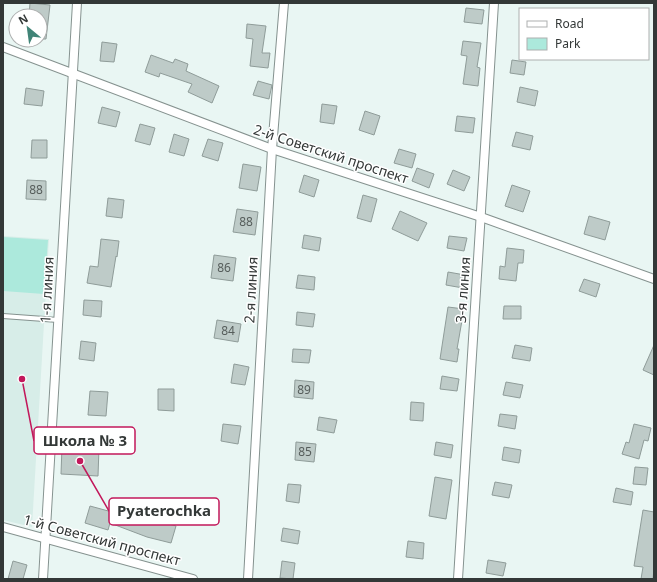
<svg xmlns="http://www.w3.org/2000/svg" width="657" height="582" font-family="'Noto Sans',sans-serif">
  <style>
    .built { fill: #d7ede8 }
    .green { fill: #ace9dc }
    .building { fill: #becbc8; stroke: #8f9c99 }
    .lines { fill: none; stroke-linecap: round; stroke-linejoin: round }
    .service-casing { stroke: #85928f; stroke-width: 6 }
    .minor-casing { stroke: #85928f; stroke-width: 10 }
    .service { stroke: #fff; stroke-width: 4 }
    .minor { stroke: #fff; stroke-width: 8 }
    .labels { text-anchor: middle; stroke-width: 3; stroke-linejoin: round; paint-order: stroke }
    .number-label { font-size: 12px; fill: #565d5b }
    .street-label { font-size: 14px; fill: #333837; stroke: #fff }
    .leader { fill: none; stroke: #c2185b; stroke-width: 1.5 }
    .callout-dot { fill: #c2185b; stroke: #fff; stroke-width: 1.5 }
    .callout { fill: #fff; stroke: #c2185b; stroke-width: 1.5 }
    .callout-label { font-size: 15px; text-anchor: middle; font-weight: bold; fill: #333837 }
  </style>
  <rect width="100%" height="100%" fill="#e9f6f3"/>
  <polygon class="built" points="3,236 49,239 32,527 3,520"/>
  <polygon class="green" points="3,237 48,240 44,294 3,291"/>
  <g class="building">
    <polygon points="30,3 50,5 46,39 40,39 40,16 29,16"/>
    <polygon points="466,8 484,10 482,24 464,22"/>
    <polygon points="247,24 266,26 262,53 270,53 268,68 250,66 253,39 246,38"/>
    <polygon points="463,41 481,43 477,67 480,68 478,86 463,84 467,56 461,55"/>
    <polygon points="102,42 117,44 114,62 100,61"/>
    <polygon points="151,55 173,63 175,59 188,64 186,71 219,86 212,103 188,92 192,84 160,73 159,77 145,72"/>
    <polygon points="512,60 526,62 524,75 510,73"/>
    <polygon points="258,81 272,85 269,99 253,95"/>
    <polygon points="520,87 538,91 535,106 517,102"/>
    <polygon points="26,88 44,91 42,106 24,104"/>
    <polygon points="322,104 337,106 334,124 320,122"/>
    <polygon points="102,107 120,112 116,127 98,123"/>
    <polygon points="365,111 380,116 374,135 359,130"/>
    <polygon points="457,116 475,118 473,133 455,131"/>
    <polygon points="140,124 155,128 150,145 135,141"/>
    <polygon points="516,132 533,136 530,150 512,146"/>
    <polygon points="174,134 189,139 184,156 169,152"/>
    <polygon points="208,139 223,143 218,161 202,156"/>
    <polygon points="32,140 47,140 47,158 31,158"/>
    <polygon points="399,149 416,154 412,168 394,163"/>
    <polygon points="243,164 261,167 257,191 239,188"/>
    <polygon points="417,168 434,174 429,188 412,181"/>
    <polygon points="453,170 470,177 464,191 447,184"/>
    <polygon points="304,175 319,180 314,197 299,192"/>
    <polygon points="27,180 46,181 46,200 26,199"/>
    <polygon points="512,185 530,191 523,212 505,206"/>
    <polygon points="363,195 377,199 371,222 357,218"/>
    <polygon points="108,198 124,200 122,218 106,216"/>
    <polygon points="237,209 258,212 255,235 233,232"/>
    <polygon points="400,211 427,223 418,241 392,229"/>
    <polygon points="589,216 610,222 605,240 584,234"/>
    <polygon points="304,235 321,238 319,251 302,248"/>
    <polygon points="449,236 467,238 464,251 447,248"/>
    <polygon points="101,239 119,241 117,257 116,256 111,287 87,283 90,266 98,267"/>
    <polygon points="507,248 524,250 523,263 518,263 516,281 499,279 500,266 505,267"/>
    <polygon points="214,255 236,258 233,281 211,278"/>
    <polygon points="448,272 465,275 463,288 446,285"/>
    <polygon points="298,275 315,277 314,290 296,288"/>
    <polygon points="584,279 600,284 596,297 579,291"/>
    <polygon points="84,300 102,301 101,317 83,315"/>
    <polygon points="504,306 521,306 521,319 503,319"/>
    <polygon points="448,307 464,309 457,349 459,349 457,362 440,359"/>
    <polygon points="297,312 315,314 313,327 296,325"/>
    <polygon points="217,320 241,324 238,342 214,338"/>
    <polygon points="81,341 96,343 94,361 79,359"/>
    <polygon points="515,345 532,348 530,361 512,358"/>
    <polygon points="654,345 654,375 643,370"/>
    <polygon points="293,349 311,350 309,363 292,362"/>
    <polygon points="234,364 249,367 245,385 231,383"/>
    <polygon points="442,376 459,379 457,391 440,389"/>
    <polygon points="295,380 314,382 313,399 294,397"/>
    <polygon points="506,382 523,385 520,398 503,395"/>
    <polygon points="158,389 174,389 174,411 158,410"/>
    <polygon points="90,391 108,392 106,416 88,415"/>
    <polygon points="411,402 424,403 423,421 410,420"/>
    <polygon points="500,414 517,416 515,429 498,426"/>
    <polygon points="319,417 337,420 334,433 317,430"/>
    <polygon points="223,424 241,426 238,444 221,441"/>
    <polygon points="634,424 651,428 648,441 644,440 639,459 622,454 626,442 629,443"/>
    <polygon points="296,442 316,444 314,462 295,460"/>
    <polygon points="436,442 453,445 451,458 434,455"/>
    <polygon points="62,446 99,448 98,476 61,474"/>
    <polygon points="504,447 521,450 519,463 502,460"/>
    <polygon points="635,467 648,468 646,485 633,484"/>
    <polygon points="435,477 452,480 446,519 429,516"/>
    <polygon points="495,482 512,485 509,498 492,495"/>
    <polygon points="288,484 301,485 299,503 286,501"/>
    <polygon points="616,488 633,492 631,505 613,502"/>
    <polygon points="127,503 144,509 142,516 176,526 171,543 147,537 110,523 108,530 85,523 90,506 123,515"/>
    <polygon points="643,510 654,512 654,569 653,579 641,579 643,567 634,566"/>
    <polygon points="283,528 300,531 298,544 281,541"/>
    <polygon points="408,541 424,543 423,559 406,557"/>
    <polygon points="488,560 506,563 503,576 486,573"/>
    <polygon points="13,561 27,565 23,579 8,579"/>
    <polygon points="282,561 295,563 293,579 280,578"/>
  </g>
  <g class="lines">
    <g class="service-casing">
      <polyline id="service" points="3,316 58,320"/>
    </g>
    <g class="minor-casing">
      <g id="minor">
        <polyline points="3,47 272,149 481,217 654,279"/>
        <polyline points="3,527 193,579"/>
        <polyline points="43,579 77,3"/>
        <polyline points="248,579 272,149 284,3"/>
        <polyline points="458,579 494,3"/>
      </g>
    </g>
    <use href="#service" class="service"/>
    <use href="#minor" class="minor"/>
  </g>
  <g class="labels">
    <g class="number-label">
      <text x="36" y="194">88</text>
      <text x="246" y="226">88</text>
      <text x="224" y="272">86</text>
      <text x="228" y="335">84</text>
      <text x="304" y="394">89</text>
      <text x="305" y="456">85</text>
    </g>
    <g class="street-label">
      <text transform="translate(331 154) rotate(18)" y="5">2-й Советский проспект</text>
      <text transform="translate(47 290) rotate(-87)" y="5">1-я линия</text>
      <text transform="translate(251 290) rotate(-87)" y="5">2-я линия</text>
      <text transform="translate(463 290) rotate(-86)" y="5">3-я линия</text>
      <text transform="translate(102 540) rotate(15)" y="5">1-й Советский проспект</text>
    </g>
  </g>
  <path class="leader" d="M22 379L34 441M80 461L109 511"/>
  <g class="callout-dot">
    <circle cx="22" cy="379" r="4"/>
    <circle cx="80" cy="461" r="4"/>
  </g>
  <g class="callout">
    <rect x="34" y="427" width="101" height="27" rx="4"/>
    <rect x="109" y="498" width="110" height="27" rx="4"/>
  </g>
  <g class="callout-label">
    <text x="85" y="446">Школа № 3</text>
    <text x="164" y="516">Pyaterochka</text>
  </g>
  <rect width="657" height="582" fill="none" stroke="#333837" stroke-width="8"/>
  <rect x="519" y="8" width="130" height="52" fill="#ffffff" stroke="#adafaf"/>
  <rect x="527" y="21" width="20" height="6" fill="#ffffff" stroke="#adafaf"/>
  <text x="555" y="28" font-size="12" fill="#333837">Road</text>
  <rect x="527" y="38" width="20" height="12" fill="#ace9dc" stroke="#adafaf"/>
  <text x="555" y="48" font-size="12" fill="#333837">Park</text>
  <g transform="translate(28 28) rotate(331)"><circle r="19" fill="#ffffff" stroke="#adafaf"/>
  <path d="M0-3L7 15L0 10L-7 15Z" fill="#408477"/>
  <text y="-6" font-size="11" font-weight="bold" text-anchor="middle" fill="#333837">N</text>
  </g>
</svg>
